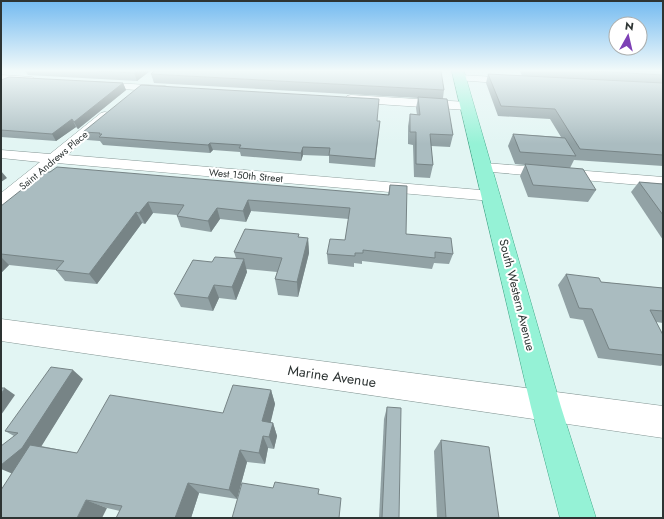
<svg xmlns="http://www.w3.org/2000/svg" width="664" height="519" font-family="Jost,sans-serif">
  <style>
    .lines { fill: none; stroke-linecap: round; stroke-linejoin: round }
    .street-casing { stroke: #859795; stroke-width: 1 }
    .secondary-casing { stroke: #859795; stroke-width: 1 }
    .primary-casing { stroke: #43aa8b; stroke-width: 1 }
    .street { fill: #fff; fill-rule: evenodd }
    .secondary { fill: #fff; fill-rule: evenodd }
    .primary { fill: #95f2d6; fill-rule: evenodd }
    .wall { fill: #92a2a5 }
    .shaded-wall { fill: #778486 }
    .building { fill: #aabcc0; stroke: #778486 }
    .labels { text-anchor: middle; stroke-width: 4; stroke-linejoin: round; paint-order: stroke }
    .far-street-label { font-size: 10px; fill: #2d3433; stroke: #fff }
    .street-label { font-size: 12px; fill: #2d3433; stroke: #fff }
    .near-street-label { font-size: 14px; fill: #2d3433; stroke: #fff }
  </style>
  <rect width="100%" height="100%" fill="#e2f5f3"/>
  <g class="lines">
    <g class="street-casing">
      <g id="street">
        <polygon points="1,75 32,77 37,80 32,83 1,81"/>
        <polygon points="460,75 513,78 518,81 513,84 456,80 455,78"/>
        <polygon points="98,82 165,86 169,87 171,89 169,91 165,92 94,87 92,85 94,83"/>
        <polygon points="351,95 467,102 471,103 473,106 471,109 467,110 347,102 345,99 347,96"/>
        <polygon points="105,112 109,113 111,116 109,119 67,155 492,191 498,192 500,196 498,200 492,201 57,163 7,206 1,207 1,193 40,162 1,158 1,150 50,154 101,113"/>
        <polygon points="485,163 663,177 663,187 480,171 477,168 480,165"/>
      </g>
    </g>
    <g class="secondary-casing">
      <polygon id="secondary" points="1,319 663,406 663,438 1,341"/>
    </g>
    <g class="primary-casing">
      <polygon id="primary" points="452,71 464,71 561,407 596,518 560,518 531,407"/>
    </g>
    <use href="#street" class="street"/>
    <use href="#secondary" class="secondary"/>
    <use href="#primary" class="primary"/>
  </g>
  <g class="wall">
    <polygon points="25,71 150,71 137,81 28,75"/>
    <polygon points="520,71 663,71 663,166 574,160 570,168 596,190 588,202 528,197 520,176 525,165 515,164 508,146 513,134 561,137 550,119 498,116 486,83 488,74 522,76"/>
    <polygon points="151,74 444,90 443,98 453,135 450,147 431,146 433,165 430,178 414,177 413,145 408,144 408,126 410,114 417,115 416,108 418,98 154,83"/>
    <polygon points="1,80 123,83 126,90 78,129 76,127 56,141 1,137"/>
    <polygon points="380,121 375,167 329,163 329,156 303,155 301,161 241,156 240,152 213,150 210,153 103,145 100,141 87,140 83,132"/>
    <polygon points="639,182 663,184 663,240 631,192"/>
    <polygon points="390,185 406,234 453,254 449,264 434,263 432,269 362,261 362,264 354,263 354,267 328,264 327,254 345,240 349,219 251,211 246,222 220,219 211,232 181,227 177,216 177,215 153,213 145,224 142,223 97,284 65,281 56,270 9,265 1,273 1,206 388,195"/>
    <polygon points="299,237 308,238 309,253 298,297 278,295 275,279 277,272 246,269 247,272 236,300 219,298 213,311 181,307 174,294 212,262 236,258 234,252"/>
    <polygon points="566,274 601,282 663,288 663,323 656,322 663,335 663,364 661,366 598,358 583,320 570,318 558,285"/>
    <polygon points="83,379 41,446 77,453 223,413 271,390 275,404 270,422 273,423 277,436 274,449 268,448 265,464 247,462 237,499 199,493 191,518 116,518 120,511 107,508 12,474 14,436 5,431"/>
    <polygon points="387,407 399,518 379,518 384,419"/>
    <polygon points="441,440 499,518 437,518 434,451"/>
  </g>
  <g class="shaded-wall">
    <polygon points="137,71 150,71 137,81 134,73"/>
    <polygon points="123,83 126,90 78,129 74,122"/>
    <polygon points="72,119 76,127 56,141 52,134"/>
    <polygon points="210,143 213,150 210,153 208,145"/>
    <polygon points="303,147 303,155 301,161 301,153"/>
    <polygon points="1,171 7,178 1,182"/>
    <polygon points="248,200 251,211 246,222 243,211"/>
    <polygon points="148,202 153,213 145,224 139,213"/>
    <polygon points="217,208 220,219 211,232 208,221"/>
    <polygon points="136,212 142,223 97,284 89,274"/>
    <polygon points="308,238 309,253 298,297 297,282"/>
    <polygon points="1,257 9,265 1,273"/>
    <polygon points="244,259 247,272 236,300 232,287"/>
    <polygon points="214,285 219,298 213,311 208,298"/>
    <polygon points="73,370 83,379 36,455 13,474 1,469 1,465"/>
    <polygon points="5,388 15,395 1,415 1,394"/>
    <polygon points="271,390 275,404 268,434 262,421"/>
    <polygon points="273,423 277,436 274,449 269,437"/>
    <polygon points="263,436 268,448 265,464 259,453"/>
    <polygon points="240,450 247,462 237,499 229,490"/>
    <polygon points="188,483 199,493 191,518 175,518"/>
    <polygon points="86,500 107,508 102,518 77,518"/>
  </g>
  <g class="building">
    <polygon points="97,71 137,71 134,73"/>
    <polygon points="154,71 441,71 444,90 151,74"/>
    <polygon points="591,71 663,71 663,75"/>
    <polygon points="488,74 663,83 663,155 580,149 555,109 501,106"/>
    <polygon points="9,77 123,83 74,122 72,119 52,134 1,130 1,80"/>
    <polygon points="141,85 379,99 377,121 380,121 375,159 329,155 330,148 303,147 301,153 239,148 241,145 210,143 208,145 99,137 102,134 99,134 100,133 83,132"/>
    <polygon points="418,97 447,99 453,135 430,134 433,165 416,164 416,132 410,132 410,114 420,115"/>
    <polygon points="513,134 565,138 576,156 520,152"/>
    <polygon points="525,164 583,169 596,190 533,185"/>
    <polygon points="57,167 389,195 390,185 407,186 406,234 451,238 453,254 435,252 435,258 363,250 363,253 355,253 355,256 327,254 330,239 345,240 350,208 248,200 243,211 217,208 208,221 177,216 184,205 148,202 139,213 136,212 89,274 56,270 64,261 1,254 1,206 44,172 50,172"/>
    <polygon points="639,182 663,184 663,215"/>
    <polygon points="245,229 299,234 298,237 308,238 297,282 275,279 282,258 234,252"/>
    <polygon points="215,257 244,259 232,287 214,285 208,298 174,294 193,260 212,262"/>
    <polygon points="566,274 599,278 601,282 663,288 663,311 650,310 663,335 663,355 609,349 592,309 579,308"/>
    <polygon points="51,367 73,370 22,448 1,465 1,446 18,433 5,431"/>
    <polygon points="233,385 271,390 262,421 273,423 269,437 263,436 259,453 240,450 229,490 188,483 175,518 116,518 122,506 86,500 77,518 1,518 1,490 30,445 77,453 110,395 223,413"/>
    <polygon points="1,388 5,388 1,394"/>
    <polygon points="387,407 401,408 399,518 382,518"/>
    <polygon points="441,440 489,447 499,518 446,518"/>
    <polygon points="275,482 319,489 318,494 341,498 339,518 232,518 242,483 273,488"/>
  </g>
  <linearGradient id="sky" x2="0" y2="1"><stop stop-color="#73baf0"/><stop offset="0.49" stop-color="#f2fafa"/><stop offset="1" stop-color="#f2fafa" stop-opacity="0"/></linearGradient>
  <rect width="664" height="144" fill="url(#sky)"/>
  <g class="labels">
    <g class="far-street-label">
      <text transform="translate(53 160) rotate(-40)" y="4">Saint Andrews Place</text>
      <text transform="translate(246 175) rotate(5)" y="4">West 150th Street</text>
    </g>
    <g class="street-label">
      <text transform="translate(517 295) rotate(76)" y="4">South Western Avenue</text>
    </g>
    <g class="near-street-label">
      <text transform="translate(332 376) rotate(8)" y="5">Marine Avenue</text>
    </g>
  </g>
  <rect width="664" height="519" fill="none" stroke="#2d3433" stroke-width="4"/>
  <g transform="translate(628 36) rotate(8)"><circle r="19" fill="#ffffff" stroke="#abaead"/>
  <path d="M0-3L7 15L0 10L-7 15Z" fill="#7d40b5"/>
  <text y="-6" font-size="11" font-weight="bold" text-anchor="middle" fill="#2d3433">N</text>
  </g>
</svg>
